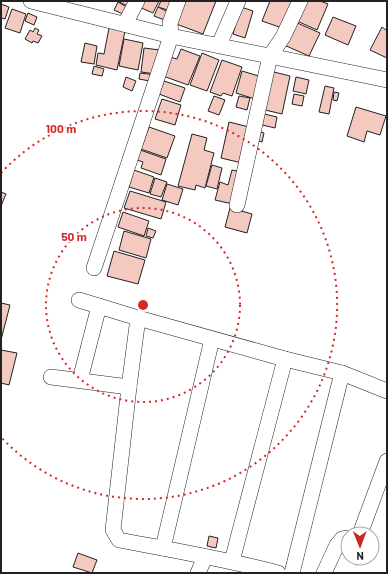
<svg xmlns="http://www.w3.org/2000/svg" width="388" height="574" font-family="Barlow,sans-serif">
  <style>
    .building { fill: #f3c9c0; stroke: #222 }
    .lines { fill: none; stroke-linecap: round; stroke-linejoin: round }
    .minor-casing { stroke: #222; stroke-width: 16 }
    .minor { stroke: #fff; stroke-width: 15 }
    .ring { fill: none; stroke: #d62828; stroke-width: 2; stroke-dasharray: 2 4 }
    .centre { fill: #d62828; stroke: #fff; stroke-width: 2 }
    .ring-label { font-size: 12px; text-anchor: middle; font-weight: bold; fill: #d62828; stroke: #fff; stroke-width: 3; stroke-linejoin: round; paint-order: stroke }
  </style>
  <rect width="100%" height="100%" fill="#fff"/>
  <g class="building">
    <polygon points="117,1 136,1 132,8"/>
    <polygon points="142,1 159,1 153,13 139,7"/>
    <polygon points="161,1 175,1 171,11 158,7"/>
    <polygon points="179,1 216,1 203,34 171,22"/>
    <polygon points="270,1 296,1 285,29 262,21"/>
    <polygon points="305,1 320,1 328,4 317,30 297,21"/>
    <polygon points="118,2 130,9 127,16 114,10"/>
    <polygon points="1,4 9,7 5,19 1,18"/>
    <polygon points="158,7 170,13 167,21 154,16"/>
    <polygon points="241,7 253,11 245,38 233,34"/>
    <polygon points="12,9 26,14 20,33 5,28"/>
    <polygon points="28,13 37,17 34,25 25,21"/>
    <polygon points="333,17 356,26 348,45 325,35"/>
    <polygon points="295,22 320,33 309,56 284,45"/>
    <polygon points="382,27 386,30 387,28 387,58 370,50"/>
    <polygon points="35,28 39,30 37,34 42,36 38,43 33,41 32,43 25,39 30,30 33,32"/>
    <polygon points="109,28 125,31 117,70 96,65 98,53 104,54"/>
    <polygon points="124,39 143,43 138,70 119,66"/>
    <polygon points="85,43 97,46 94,64 81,62"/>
    <polygon points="144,48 160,50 156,74 141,72"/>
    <polygon points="181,49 200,56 188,85 163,76 170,57 177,59"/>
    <polygon points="202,53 219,60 207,91 190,85"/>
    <polygon points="222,60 242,67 232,96 223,93 221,96 210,92"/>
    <polygon points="94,66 104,69 102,76 92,74"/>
    <polygon points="242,71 262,77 255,99 236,93"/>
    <polygon points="270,71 290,76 282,114 261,109"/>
    <polygon points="140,73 156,75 155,82 139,79"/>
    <polygon points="126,77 136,81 132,91 123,87"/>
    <polygon points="296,77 309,80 306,94 293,91"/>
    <polygon points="164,81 185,88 180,102 159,94"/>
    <polygon points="325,86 334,88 329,114 319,112"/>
    <polygon points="334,92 339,93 337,101 333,100"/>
    <polygon points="294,94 304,96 302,106 292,104"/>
    <polygon points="214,96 225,100 219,115 208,111"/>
    <polygon points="239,96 250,98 247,110 236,107"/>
    <polygon points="162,99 181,105 175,125 155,119"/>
    <polygon points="356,107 386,116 380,135 367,131 364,142 347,136"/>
    <polygon points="260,113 277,117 275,128 258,124"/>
    <polygon points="229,122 249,127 242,163 221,158"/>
    <polygon points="149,127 175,136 167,158 141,149"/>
    <polygon points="257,131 264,133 262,142 255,140"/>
    <polygon points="192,134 207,138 204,150 214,153 205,188 196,185 195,190 178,186"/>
    <polygon points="140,150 166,159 161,175 141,168 143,162 137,160"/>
    <polygon points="212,165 222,168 217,189 206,186"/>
    <polygon points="134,170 154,177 149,193 129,187"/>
    <polygon points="232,170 241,172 233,204 215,200 220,182 228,185"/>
    <polygon points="155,178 167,182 161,197 150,194"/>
    <polygon points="167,184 183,189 178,205 162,200"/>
    <polygon points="130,191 166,202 161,219 124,208"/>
    <polygon points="1,192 6,194 1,206"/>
    <polygon points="230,208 252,214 247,233 225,227"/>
    <polygon points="123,212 149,221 144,236 118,227"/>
    <polygon points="148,228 156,231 153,238 146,236"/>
    <polygon points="124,231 151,239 146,258 119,250"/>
    <polygon points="114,251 145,260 138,284 107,276"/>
    <polygon points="1,303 10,305 1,340"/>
    <polygon points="1,350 17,353 9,385 1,383"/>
    <polygon points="209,536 218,538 216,548 207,546"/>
    <polygon points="78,553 97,560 92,573 73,567"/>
  </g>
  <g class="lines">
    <g class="minor-casing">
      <g id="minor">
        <polyline points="31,1 171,36 387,80"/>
        <polyline points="125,24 137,1"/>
        <polyline points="219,45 238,1"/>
        <polyline points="237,205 270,56 283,37 300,1"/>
        <polyline points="94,268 171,36 170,23 178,1"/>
        <polyline points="79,300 138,318 285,359 342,373 387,391"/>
        <path d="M138,318L129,387L113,530L119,540C172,550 226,559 278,573"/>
        <polyline points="51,377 129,387"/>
        <polyline points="80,380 99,306"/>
        <polyline points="360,534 387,461"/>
        <polyline points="163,548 212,339"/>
        <polyline points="232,561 285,359"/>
        <polyline points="198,573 205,557"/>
        <polyline points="292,573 342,373"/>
        <polyline points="324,573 337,545 342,539 348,538"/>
      </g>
    </g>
    <use href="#minor" class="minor"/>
  </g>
  <g class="ring">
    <circle cx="143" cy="305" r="97"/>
    <path d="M1 173A194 194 0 1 1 1 437"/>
  </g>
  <circle cx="143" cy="305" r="6" class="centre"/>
  <g class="ring-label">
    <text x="61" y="133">100 m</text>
    <text x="74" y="241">50 m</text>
  </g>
  <rect width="388" height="574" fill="none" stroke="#222222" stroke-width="4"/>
  <g transform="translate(360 546) rotate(179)"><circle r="19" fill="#ffffff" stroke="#a7a7a7"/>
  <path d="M0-3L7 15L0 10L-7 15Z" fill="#c62828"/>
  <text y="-6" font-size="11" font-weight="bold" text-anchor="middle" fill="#222222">N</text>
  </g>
</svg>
